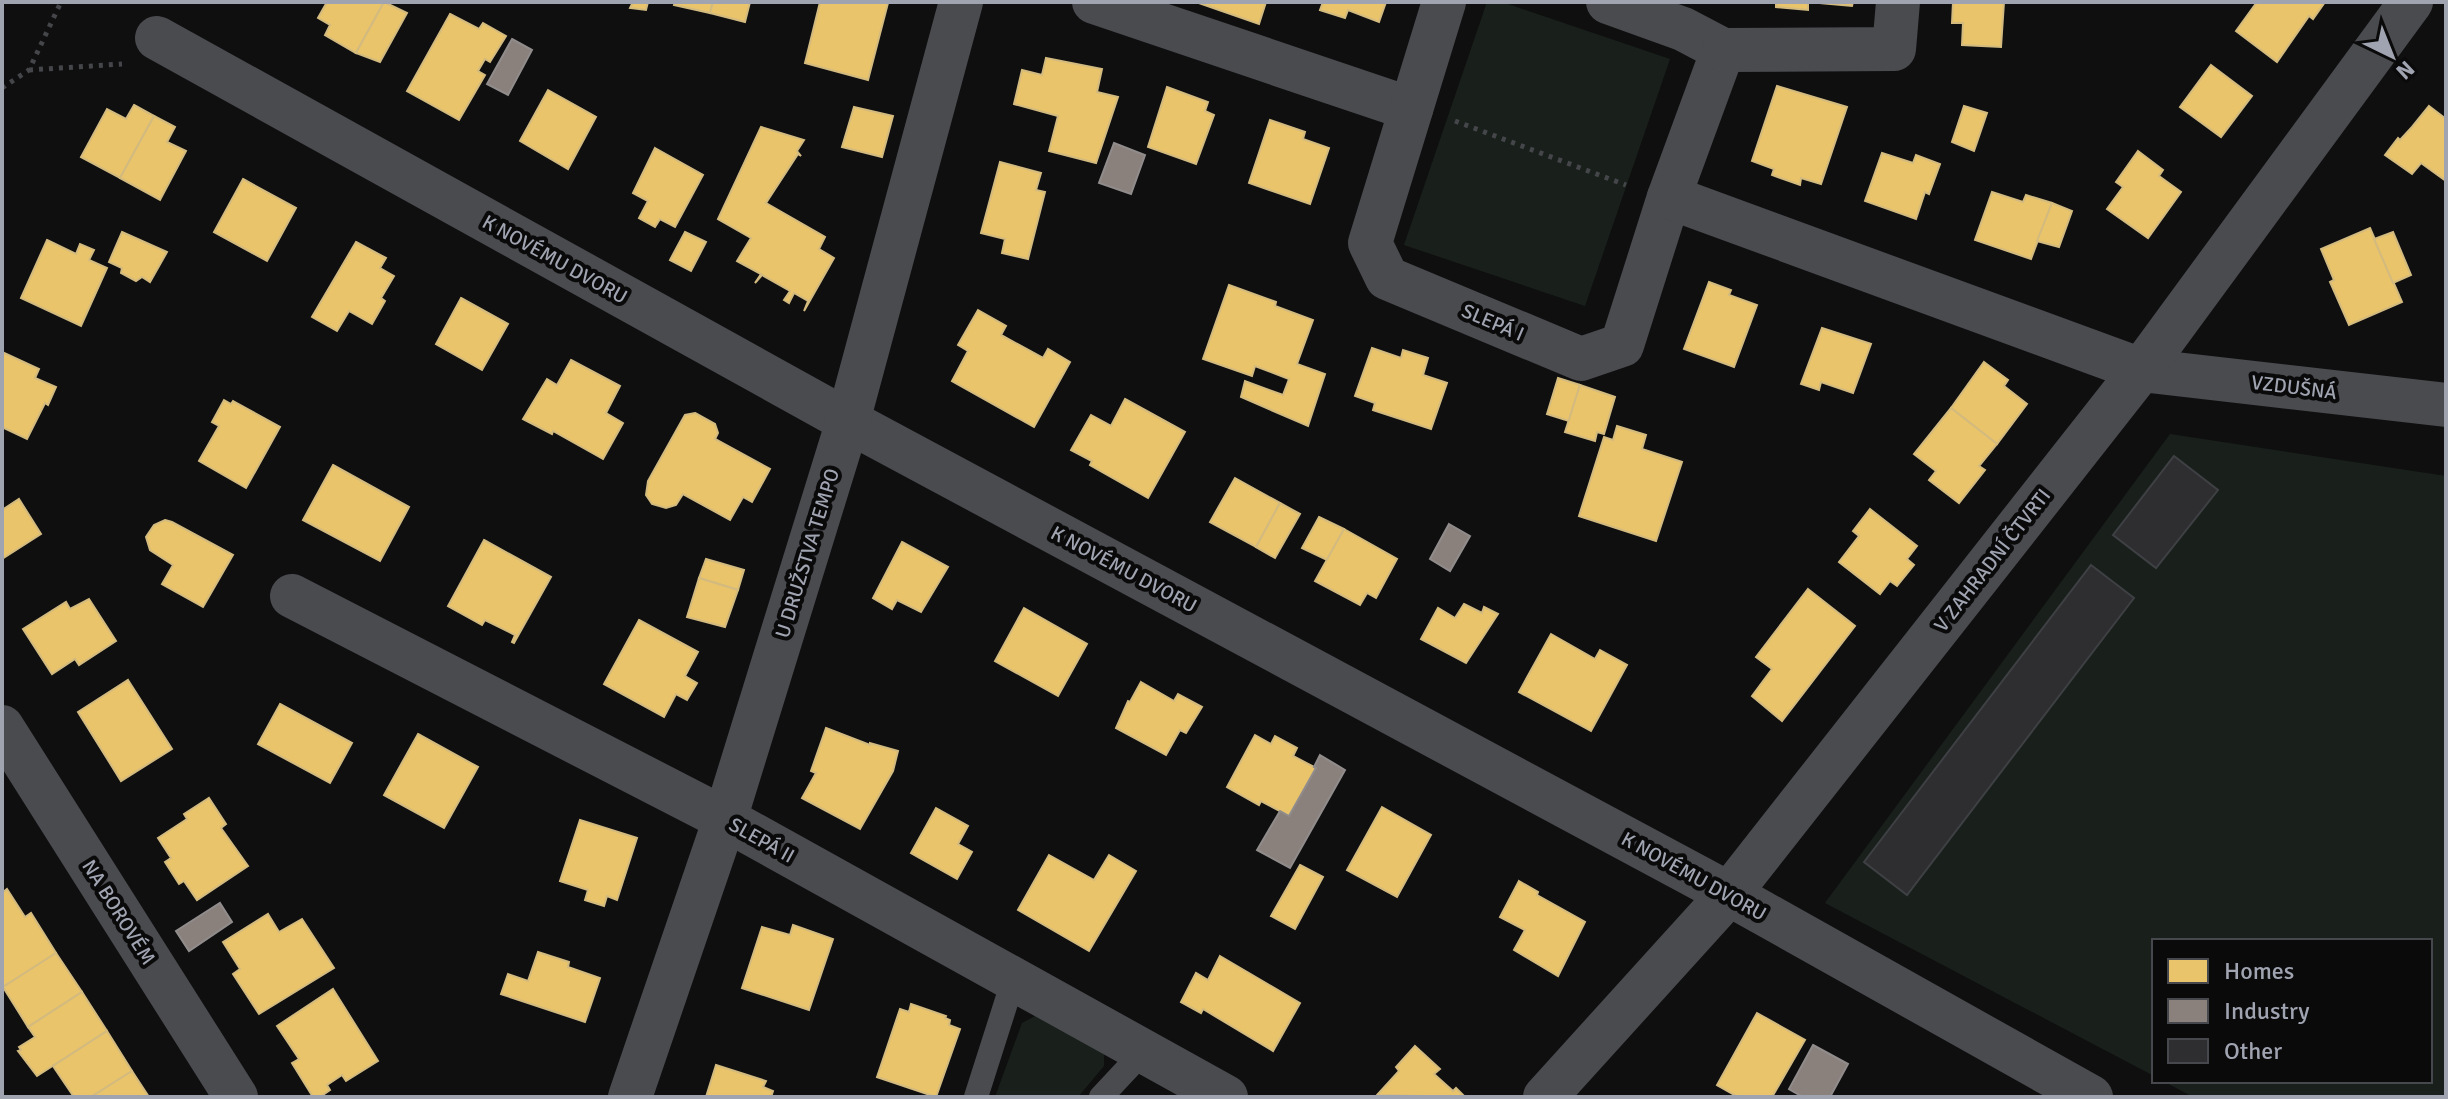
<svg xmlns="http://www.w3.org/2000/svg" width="2448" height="1099" font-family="Signika,sans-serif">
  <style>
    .green { fill: #19201b }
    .homes { fill: #e9c46a; stroke: #d3ba7f; stroke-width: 2 }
    .industry { fill: #8a817c; stroke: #918c8c; stroke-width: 2 }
    .building { fill: #2e2e30; stroke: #3e4044; stroke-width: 2 }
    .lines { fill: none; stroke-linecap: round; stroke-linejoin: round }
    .path { stroke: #45464a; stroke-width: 5; stroke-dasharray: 4 6; stroke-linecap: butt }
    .service { stroke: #4a4b4f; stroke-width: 24 }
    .minor { stroke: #4a4b4f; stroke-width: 44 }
    .labels { text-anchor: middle; stroke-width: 8; stroke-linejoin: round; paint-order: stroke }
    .street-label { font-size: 20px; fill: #a0a4b1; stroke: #0a0a0b }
  </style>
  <rect width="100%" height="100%" fill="#0f0f10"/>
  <g class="green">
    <polygon points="1487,2 1502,2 1670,59 1585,306 1404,245"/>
    <polygon points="2170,434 2446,476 2446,1097 2193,1097 2163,1081 2430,1081 2430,941 2154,941 2154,1076 1825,903"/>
    <polygon points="1039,1014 1104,1050 1104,1066 1078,1097 995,1097 1022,1023"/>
  </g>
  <g class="homes">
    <polygon points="327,2 384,2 356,53 325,35 330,25 318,18"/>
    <polygon points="384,2 407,13 380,62 356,53"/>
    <polygon points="633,2 648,2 646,10 630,8"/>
    <polygon points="675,2 713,2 710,13 674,5"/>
    <polygon points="713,2 750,2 745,22 710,13"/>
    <polygon points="820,2 888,3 868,80 805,63"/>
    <polygon points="1196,2 1266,2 1259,24"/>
    <polygon points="1323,2 1386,2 1379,22 1348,10 1345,18 1320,10"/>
    <polygon points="1776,2 1853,2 1852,6 1808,2 1808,10 1776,7"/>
    <polygon points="1953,2 2004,2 2001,47 1962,45 1963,23 1952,23"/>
    <polygon points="2257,2 2325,2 2313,19 2309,16 2277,62 2236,31"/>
    <polygon points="450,14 479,29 483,23 506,36 490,62 485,59 478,71 485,75 459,120 407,91"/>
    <polygon points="1046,58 1102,69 1097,92 1118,97 1096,163 1049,151 1058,116 1014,104 1022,70 1042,75"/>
    <polygon points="2211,65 2252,96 2221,137 2180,107"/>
    <polygon points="1777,86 1847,107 1821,184 1801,178 1800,185 1772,175 1774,169 1752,161"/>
    <polygon points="1167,87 1208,102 1205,111 1214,115 1196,164 1148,147"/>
    <polygon points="548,90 596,117 568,169 520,141"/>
    <polygon points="134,105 154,116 120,178 81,157 107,109 126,119"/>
    <polygon points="1964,106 1987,113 1974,151 1952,142"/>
    <polygon points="2429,106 2446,119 2446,181 2421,163 2412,174 2385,155 2398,138 2400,140 2412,127"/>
    <polygon points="854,107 893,116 882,157 842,147"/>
    <polygon points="154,116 175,127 167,142 186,151 160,200 120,178"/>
    <polygon points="1270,120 1305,132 1303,139 1329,148 1310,204 1249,183"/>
    <polygon points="761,127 804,140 797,151 801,156 798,154 766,203 825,237 819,249 834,258 804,311 808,301 794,293 789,303 784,300 790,291 762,275 755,283 761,274 737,261 751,238 718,219"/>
    <polygon points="655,148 703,175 675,227 660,219 655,227 639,218 648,201 633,193"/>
    <polygon points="2138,151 2163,170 2159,176 2181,192 2148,238 2107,209 2123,187 2116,182"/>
    <polygon points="1882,153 1913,163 1916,155 1940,164 1929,194 1925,192 1916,219 1865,201"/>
    <polygon points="1000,162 1041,173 1036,190 1045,192 1028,259 1002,253 1005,239 981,233"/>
    <polygon points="243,179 296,208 267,261 214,232"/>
    <polygon points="1992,192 2023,202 2026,195 2052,203 2031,259 1975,240"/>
    <polygon points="2052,203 2072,211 2059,247 2037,241"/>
    <polygon points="2370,228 2402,302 2349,325 2330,282 2334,280 2321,249"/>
    <polygon points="122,232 167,252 150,282 142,277 136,281 121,273 122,268 109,262"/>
    <polygon points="685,232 706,242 691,271 670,260"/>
    <polygon points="2393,232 2411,275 2393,283 2374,239"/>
    <polygon points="47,240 76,254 80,244 94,250 89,260 107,268 81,326 21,298"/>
    <polygon points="356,242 386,258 380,268 394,276 381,298 385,301 372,324 349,311 337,331 312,317"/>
    <polygon points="1709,282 1731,290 1729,295 1757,305 1734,367 1684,349"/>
    <polygon points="1229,285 1276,302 1275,306 1313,320 1297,364 1325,374 1308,426 1241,397 1245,381 1283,395 1289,379 1255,366 1252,376 1203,359"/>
    <polygon points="461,298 508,324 482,370 436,344"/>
    <polygon points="978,310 1006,326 1001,335 1043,358 1048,349 1070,362 1034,427 952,381 968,351 958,345"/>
    <polygon points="1822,328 1871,344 1853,393 1821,382 1819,390 1801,384"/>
    <polygon points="1372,348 1401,358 1403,350 1428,358 1423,375 1447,383 1431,429 1373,410 1375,403 1355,396"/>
    <polygon points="2,352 39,369 35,378 56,387 48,405 45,403 27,439 2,427"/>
    <polygon points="571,360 620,386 606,413 623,423 603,459 553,431 552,434 523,419 547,379 557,385"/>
    <polygon points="1984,362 2008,380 2004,386 2027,404 1997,444 1951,408"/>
    <polygon points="1558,378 1580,385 1569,421 1547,414"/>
    <polygon points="1580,385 1615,397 1604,434 1597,432 1595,441 1565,432"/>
    <polygon points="1125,399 1185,432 1148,498 1090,465 1092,461 1071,450 1091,415 1111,426"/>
    <polygon points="224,400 231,404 233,401 280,427 246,488 199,461 219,426 212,422"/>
    <polygon points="1951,408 1997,444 1979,466 1985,470 1959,503 1929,480 1936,471 1914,454"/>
    <polygon points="695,413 715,424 718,433 715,439 770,469 752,502 743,497 730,520 683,494 676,505 666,508 652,504 646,495 648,481 685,415"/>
    <polygon points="1617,426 1646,435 1642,449 1682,462 1656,541 1579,516 1604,437 1613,440"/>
    <polygon points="333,465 409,507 380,561 303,520"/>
    <polygon points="1235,478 1280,503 1256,547 1210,522"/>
    <polygon points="19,499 41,534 2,559 2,510"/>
    <polygon points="1280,503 1300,514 1275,558 1256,547"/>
    <polygon points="1870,509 1917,546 1907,559 1914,565 1897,586 1890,581 1880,594 1839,562 1859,536 1853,531"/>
    <polygon points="1319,517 1344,529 1327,560 1302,548"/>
    <polygon points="165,520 172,522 233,555 203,607 162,584 173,565 150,550 146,537 154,525"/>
    <polygon points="1344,529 1397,559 1376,598 1367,593 1360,605 1315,581"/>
    <polygon points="484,540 551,577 514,643 512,642 515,635 485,620 482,625 448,606"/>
    <polygon points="902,542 948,567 921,612 897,600 892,609 873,598"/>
    <polygon points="706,559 744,570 738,590 699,578"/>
    <polygon points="699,578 738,590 725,627 687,617"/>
    <polygon points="1808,589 1855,626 1782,721 1752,696 1772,669 1756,657"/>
    <polygon points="89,599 116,641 79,665 75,659 52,674 23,629 66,602 70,609"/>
    <polygon points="1464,604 1482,613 1484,607 1498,614 1466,663 1421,639 1438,608 1455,618"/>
    <polygon points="1024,608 1087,644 1058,696 995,661"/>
    <polygon points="639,620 698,652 685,676 697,683 687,700 676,694 664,717 604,684"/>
    <polygon points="1551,634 1595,659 1600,650 1627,665 1591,731 1519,692"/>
    <polygon points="128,680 172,749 121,781 78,712"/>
    <polygon points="1141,682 1174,701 1178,694 1202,707 1186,733 1180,730 1166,755 1116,728 1128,701 1130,702"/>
    <polygon points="280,704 352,743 330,783 258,744"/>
    <polygon points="826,728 870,745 870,743 898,751 893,771 860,829 802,798 816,773 811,771"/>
    <polygon points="418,734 478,767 444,828 384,795"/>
    <polygon points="1255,735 1271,744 1275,736 1297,748 1293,756 1316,768 1289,816 1261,801 1259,805 1227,787"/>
    <polygon points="209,798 226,824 221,828 248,866 197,900 184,881 179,884 165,862 171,858 158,838 187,819 184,814"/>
    <polygon points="1382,807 1431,835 1397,897 1347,870"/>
    <polygon points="936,808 968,826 958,844 972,852 957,879 911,853"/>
    <polygon points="580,820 637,838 617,900 607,896 604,906 585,900 588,890 560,881"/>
    <polygon points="1049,855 1094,880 1109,855 1136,871 1089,951 1018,910"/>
    <polygon points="1300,865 1323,877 1295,929 1271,916"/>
    <polygon points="1519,881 1538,892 1537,895 1585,922 1558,976 1514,950 1525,930 1500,917"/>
    <polygon points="7,889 25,917 31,913 56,953 3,987 2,893"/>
    <polygon points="268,914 279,932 302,919 334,968 259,1014 233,974 240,969 223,942"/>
    <polygon points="793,925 833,939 809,1010 742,988 762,927 790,935"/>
    <polygon points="538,952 569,962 568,967 600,978 585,1022 501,994 508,974 528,981"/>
    <polygon points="56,953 82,992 28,1027 3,987"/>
    <polygon points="1220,956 1300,1003 1273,1051 1203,1009 1201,1013 1181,1002 1196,973 1208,980"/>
    <polygon points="333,989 378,1061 346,1081 342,1075 327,1085 330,1090 320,1097 313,1097 292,1063 299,1059 277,1026"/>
    <polygon points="82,992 107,1031 37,1076 18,1051 21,1050 19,1047 35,1037 28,1027"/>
    <polygon points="911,1004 946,1016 945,1018 950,1020 949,1025 960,1029 936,1097 877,1077 900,1009 909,1012"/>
    <polygon points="1757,1013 1805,1040 1772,1097 1738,1097 1717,1085"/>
    <polygon points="107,1031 132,1071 91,1097 74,1097 53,1066"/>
    <polygon points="1415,1046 1440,1069 1434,1074 1453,1091 1456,1088 1465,1097 1377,1095 1399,1071 1396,1067"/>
    <polygon points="716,1065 766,1081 763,1087 773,1091 771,1097 706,1097"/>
    <polygon points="132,1071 149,1097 91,1097"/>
  </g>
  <g class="industry">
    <polygon points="512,39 532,50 508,95 487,84"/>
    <polygon points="1114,143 1145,155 1131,194 1099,183"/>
    <polygon points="1449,524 1470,536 1450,571 1430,559"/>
    <polygon points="1320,755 1345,770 1290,868 1257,850 1280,811 1289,816 1316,768 1314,767"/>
    <polygon points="220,903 232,922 189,951 176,931"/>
    <polygon points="1813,1045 1848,1064 1830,1097 1803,1097 1789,1089"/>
  </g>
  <g class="building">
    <polygon points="2174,456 2218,490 2156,568 2113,535"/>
    <polygon points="2091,565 2134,598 1907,895 1864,862"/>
  </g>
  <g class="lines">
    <g class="path">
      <polyline points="29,70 122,64"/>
      <polyline points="2,88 29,70 61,2"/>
      <polyline points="1455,121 1626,185"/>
    </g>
    <g class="service">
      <polyline points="976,1097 1013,981"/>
      <polyline points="1101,1097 1143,1052"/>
    </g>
    <g class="minor">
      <polyline points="1094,2 1411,109"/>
      <polyline points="1444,2 1370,243 1387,278 1581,359 1622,345 1669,197 1723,50 1683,29 1608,2"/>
      <polyline points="157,38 848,421 1729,894 2091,1097"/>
      <polyline points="1723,50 1894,49 1898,2"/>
      <polyline points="1669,197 2141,370 2446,405"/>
      <polyline points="292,596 725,819 1226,1097"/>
      <polyline points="2,727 236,1097"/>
      <polyline points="630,1097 725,819 848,421 961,2"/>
      <polyline points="1545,1097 1729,894 2141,370 2411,2"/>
    </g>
  </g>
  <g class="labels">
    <g class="street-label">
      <text transform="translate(555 259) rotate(29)" y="7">K NOVÉMU DVORU</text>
      <text transform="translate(1493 322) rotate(23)" y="7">SLEPÁ I</text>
      <text transform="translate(2294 387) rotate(7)" y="7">VZDUŠNÁ</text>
      <text transform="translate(807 553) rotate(-73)" y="7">U DRUŽSTVA TEMPO</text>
      <text transform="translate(1992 560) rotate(-52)" y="7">V ZAHRADNÍ ČTVRTI</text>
      <text transform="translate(1124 569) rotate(28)" y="7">K NOVÉMU DVORU</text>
      <text transform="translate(762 840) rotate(29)" y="7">SLEPÁ II</text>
      <text transform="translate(1694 876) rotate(29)" y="7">K NOVÉMU DVORU</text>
      <text transform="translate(119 912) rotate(58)" y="7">NA BOROVÉM</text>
    </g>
  </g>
  <rect width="2448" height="1099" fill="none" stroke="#a0a4b1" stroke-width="8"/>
  <rect x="2152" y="939" width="280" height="144" fill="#0a0a0b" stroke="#46484d" stroke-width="2"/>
  <rect x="2168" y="959" width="40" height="24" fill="#e9c46a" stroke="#46484d" stroke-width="2"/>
  <text x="2224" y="979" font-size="24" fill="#a0a4b1">Homes</text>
  <rect x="2168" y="999" width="40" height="24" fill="#8a817c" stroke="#46484d" stroke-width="2"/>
  <text x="2224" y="1019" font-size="24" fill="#a0a4b1">Industry</text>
  <rect x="2168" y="1039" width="40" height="24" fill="#2e2e30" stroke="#46484d" stroke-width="2"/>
  <text x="2224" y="1059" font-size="24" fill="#a0a4b1">Other</text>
  <g transform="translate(2392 56) rotate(137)" stroke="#0a0a0b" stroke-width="6" paint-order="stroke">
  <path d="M0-6L14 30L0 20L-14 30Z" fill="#a0a4b1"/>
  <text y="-12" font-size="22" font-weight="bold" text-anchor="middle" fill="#a0a4b1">N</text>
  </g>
</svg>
